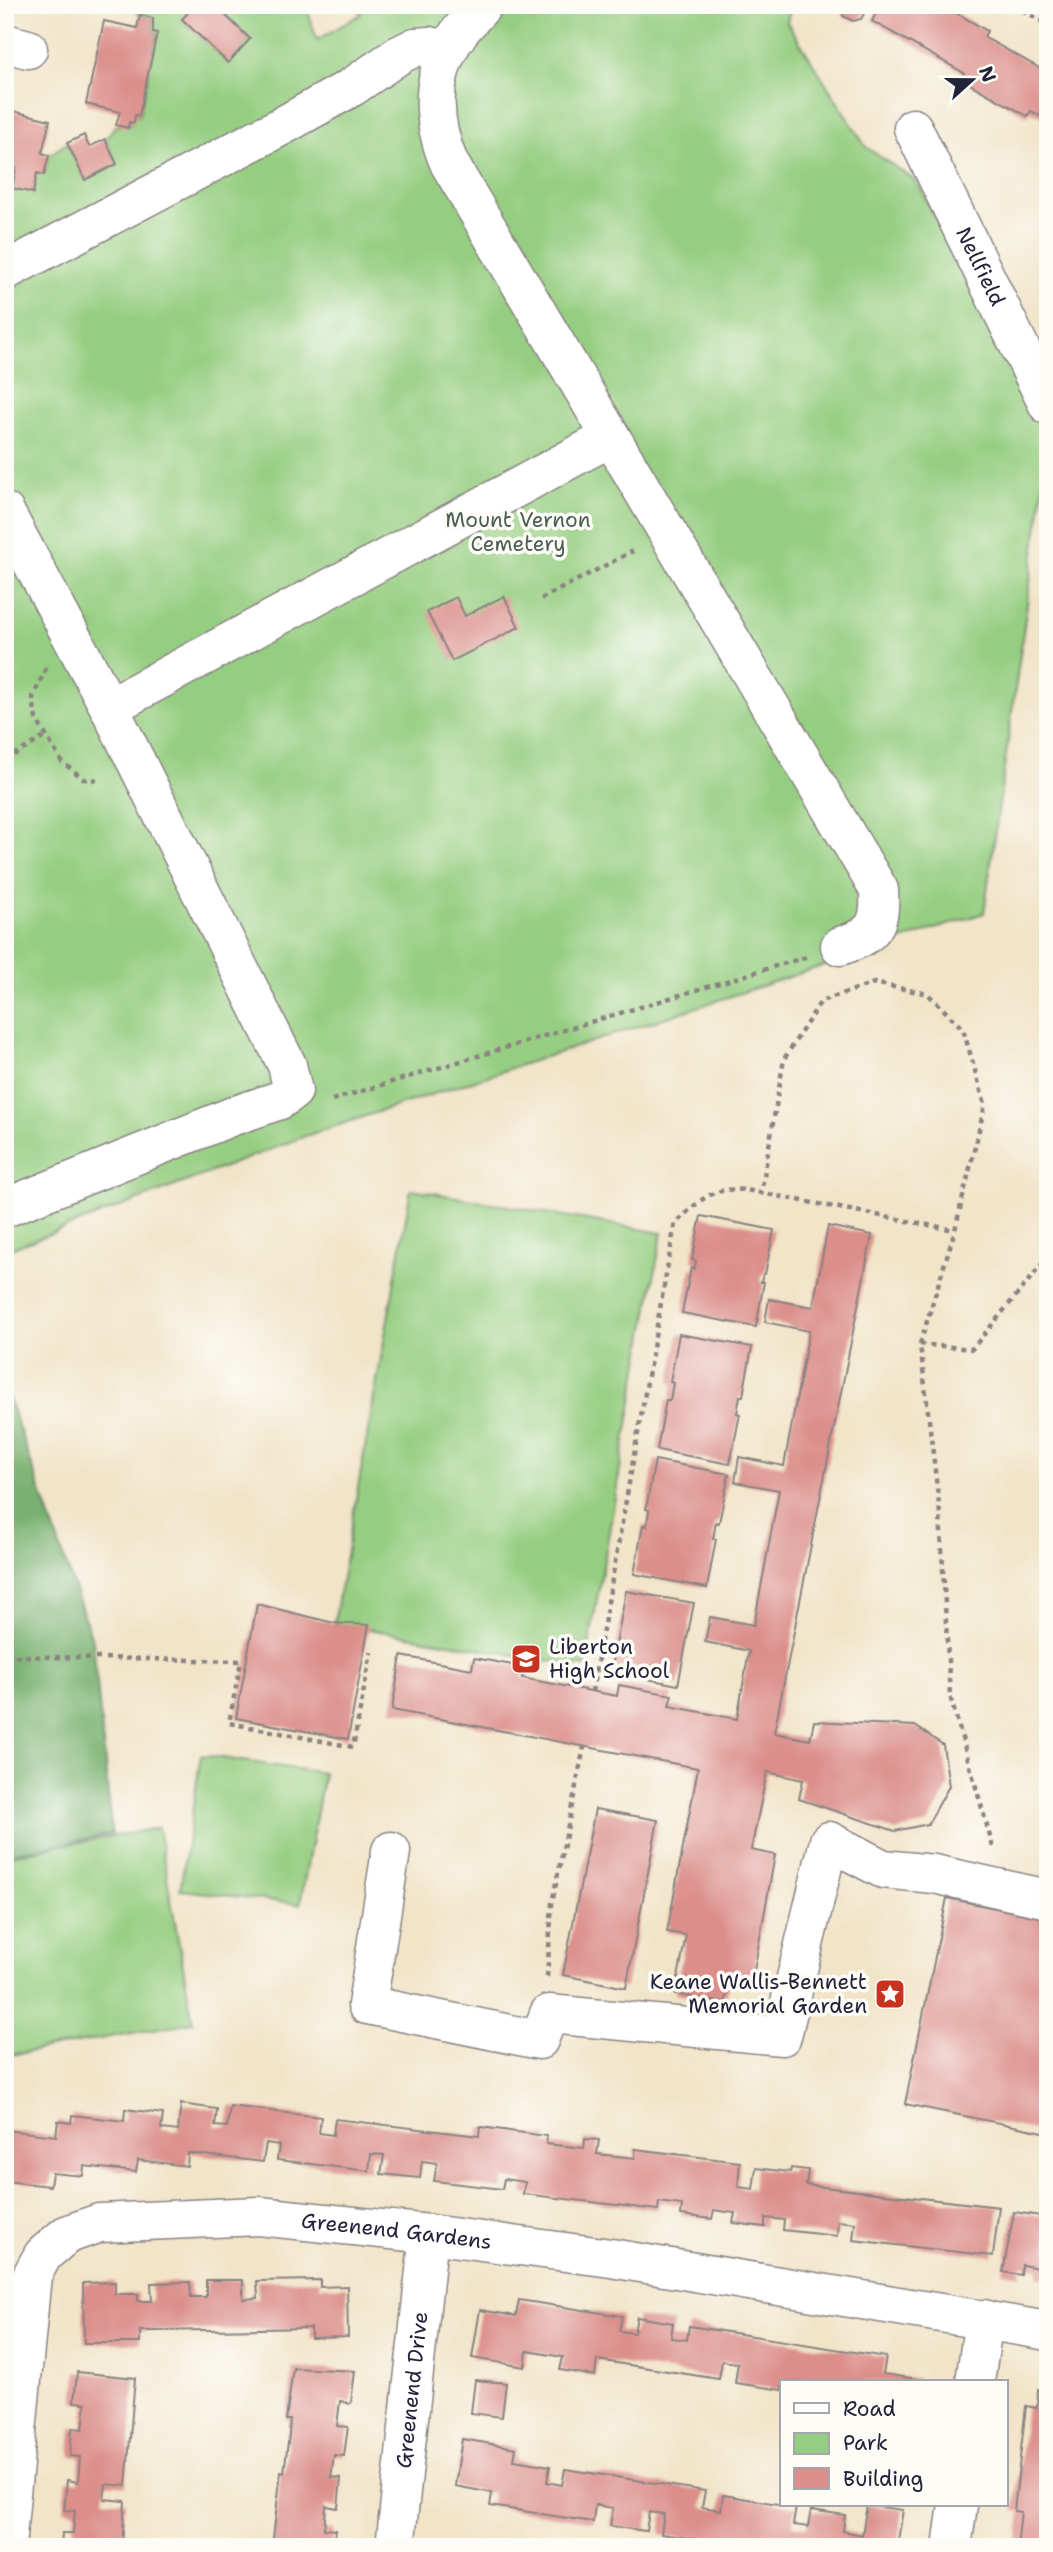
<svg xmlns="http://www.w3.org/2000/svg" width="1053" height="2552" font-family="'Shantell Sans',sans-serif">
  <style>
    .green { fill: #96ce81; stroke: #5c785e; stroke-width: 2 }
    .forest { fill: #78b16f; stroke: #4d6a55; stroke-width: 2 }
    .building { fill: #db8e8a }
    .lines { fill: none; stroke-linecap: round; stroke-linejoin: round }
    .minor-casing { stroke: #8a8382; stroke-width: 41 }
    .path { stroke: #8a8382; stroke-width: 4.5; stroke-dasharray: 5 5; stroke-linecap: butt }
    .minor { stroke: #fff; stroke-width: 38 }
    .labels { text-anchor: middle; stroke-width: 7; stroke-linejoin: round; paint-order: stroke }
    .street-label { font-size: 21px; fill: #22223b; stroke: #fdfcf7 }
    .park-label { font-size: 21px; fill: #4b5e54; stroke: #fdfcf7 }
    .poi-label { font-size: 21px; fill: #22223b; stroke: #fdfcf7; text-anchor: start }
  </style>
  <rect width="100%" height="100%" fill="#fdfcf7"/>
  <filter id="ink" filterUnits="userSpaceOnUse"><feTurbulence type="fractalNoise" baseFrequency=".0143" numOctaves="2"/><feDisplacementMap in="SourceGraphic" scale="14" xChannelSelector="R" yChannelSelector="G"/><feConvolveMatrix kernelMatrix="1 2 1 2 8 2 1 2 1" color-interpolation-filters="sRGB"/></filter>
  <filter id="wash" filterUnits="userSpaceOnUse"><feTurbulence type="fractalNoise" baseFrequency=".00686" numOctaves="4" result="noise"/><feDisplacementMap in="SourceGraphic" scale="28" xChannelSelector="R" yChannelSelector="G"/><feGaussianBlur stdDeviation="1.57" result="paint"/><feColorMatrix in="noise" values="0 0 0 0 0 0 0 0 0 0 0 0 0 0 0 0 0 1.4 0 .05"/><feComposite in="paint" operator="in"/></filter>
  <g filter="url(#wash)">
    <rect width="100%" height="100%" fill="#f1e4c8"/>
    <g class="green">
      <polygon points="133,5 195,5 182,19 228,63 250,39 215,5 306,5 317,40 361,14 357,5 791,5 787,22 866,147 917,182 1048,442 1048,453 984,913 308,1135 5,1251 5,165 16,168 33,193 37,173 44,174 49,155 67,143 85,180 117,164 105,139 116,125 128,127 135,115 139,116 157,33 153,32 153,18 140,15"/>
      <polygon points="411,1189 662,1233 585,1667 334,1623"/>
      <polygon points="201,1755 324,1773 300,1904 180,1890"/>
      <polygon points="158,1828 193,2022 5,2056 5,1856"/>
    </g>
    <polygon class="forest" points="5,1388 93,1642 112,1834 5,1855"/>
    <g id="blocks">
      <g class="building">
        <polygon points="195,5 215,5 250,39 228,63 182,19"/>
        <polygon points="842,5 869,5 861,19 853,21 843,16"/>
        <polygon points="880,5 943,5 987,31 984,37 1048,73 1048,120 1031,111 1027,116 961,79 964,73 872,21"/>
        <polygon points="140,15 153,18 153,32 157,33 139,116 135,115 134,123 129,122 128,128 116,125 120,112 86,104 104,21 137,28"/>
        <polygon points="5,109 50,120 42,153 49,155 44,175 37,173 33,193 12,188 16,168 5,165"/>
        <polygon points="84,135 89,147 105,139 117,164 85,180 67,143"/>
        <polygon points="504,596 519,627 452,661 427,612 456,597 465,616"/>
        <polygon points="701,1216 774,1230 765,1274 763,1274 761,1282 764,1282 756,1327 682,1313 691,1268 694,1269 696,1261 692,1260"/>
        <polygon points="828,1226 872,1235 774,1733 810,1740 814,1721 915,1726 943,1745 949,1786 928,1824 895,1831 799,1799 803,1780 767,1772 751,1850 775,1855 751,1987 729,1983 725,2003 675,1994 686,1935 667,1932 698,1768 392,1710 401,1656 472,1669 474,1658 524,1667 522,1678 617,1696 619,1685 672,1695 669,1706 737,1719 749,1651 705,1642 710,1617 754,1625 779,1490 735,1482 739,1457 784,1466 809,1331 765,1322 769,1299 813,1307"/>
        <polygon points="679,1334 752,1347 743,1396 740,1396 737,1413 740,1414 730,1464 657,1450 666,1400 670,1400 673,1383 670,1382"/>
        <polygon points="655,1460 729,1474 719,1523 716,1522 713,1539 716,1539 707,1588 634,1574 643,1525 647,1526 649,1510 646,1509"/>
        <polygon points="626,1591 694,1603 678,1685 611,1672"/>
        <polygon points="257,1604 334,1623 369,1625 348,1739 236,1718"/>
        <polygon points="595,1809 658,1820 626,1988 563,1975"/>
        <polygon points="947,1898 1048,1919 1048,2133 905,2104"/>
        <polygon points="181,2104 217,2109 215,2126 227,2127 230,2106 321,2117 319,2133 333,2135 335,2119 479,2136 480,2127 547,2136 546,2144 584,2148 585,2139 599,2140 597,2154 635,2158 635,2149 740,2162 738,2187 753,2189 756,2168 790,2172 791,2168 808,2170 806,2185 999,2207 993,2256 853,2240 855,2223 838,2221 837,2236 783,2230 784,2220 765,2218 765,2227 733,2223 735,2213 714,2210 712,2219 681,2215 682,2205 659,2202 658,2210 523,2194 525,2182 504,2179 502,2189 434,2181 437,2163 422,2161 420,2178 381,2174 384,2155 371,2154 369,2171 277,2160 279,2145 266,2143 263,2162 188,2153 187,2166 138,2160 136,2172 84,2166 83,2176 52,2173 50,2186 5,2181 5,2130 56,2136 58,2121 71,2123 72,2115 124,2121 125,2109 163,2114 161,2129 178,2131"/>
        <polygon points="1014,2212 1048,2217 1048,2279 1038,2277 1039,2268 1022,2265 1021,2275 1003,2272"/>
        <polygon points="206,2280 243,2280 243,2299 258,2298 257,2281 320,2280 320,2287 347,2286 348,2337 311,2338 311,2328 153,2331 140,2331 140,2343 84,2343 83,2283 115,2282 115,2294 138,2294 138,2301 152,2301 151,2283 190,2282 191,2297 206,2297"/>
        <polygon points="519,2300 622,2316 619,2331 634,2333 637,2317 673,2323 671,2338 687,2340 689,2326 886,2357 883,2374 918,2379 917,2382 782,2382 782,2390 735,2383 738,2363 722,2361 719,2379 597,2360 595,2376 560,2370 563,2357 527,2351 525,2367 472,2358 480,2310 516,2316"/>
        <polygon points="293,2368 355,2371 351,2403 340,2401 337,2426 348,2427 344,2456 334,2455 331,2477 341,2478 338,2508 326,2506 324,2529 335,2530 333,2547 272,2547 281,2471 284,2472 289,2435 290,2420 286,2420"/>
        <polygon points="77,2372 135,2378 126,2486 106,2484 104,2499 125,2501 122,2547 61,2547 62,2533 73,2533 75,2511 64,2510 67,2480 78,2482 80,2457 70,2456 72,2428 83,2429 86,2403 74,2402"/>
        <polygon points="475,2380 506,2383 502,2417 471,2413"/>
        <polygon points="1038,2389 1048,2390 1048,2547 1017,2547 1021,2512 1014,2511 1026,2406 1037,2408"/>
        <polygon points="462,2439 516,2448 514,2460 550,2466 547,2482 562,2485 565,2469 705,2491 702,2507 721,2510 723,2495 796,2507 793,2525 808,2527 811,2510 845,2515 843,2531 862,2535 867,2505 903,2510 897,2547 743,2547 661,2534 664,2514 649,2512 646,2531 610,2526 613,2508 595,2505 593,2522 490,2506 492,2493 455,2486"/>
      </g>
    </g>
  </g>
  <g filter="url(#ink)">
    <use href="#blocks" fill-opacity="0" stroke="#8a8382" stroke-width="2"/>
    <g class="lines">
      <g class="minor-casing">
        <g id="minor">
          <path d="M483,5C475,15 465,24 458,34C429,74 431,120 449,163L879,890C881,926 874,935 840,946"/>
          <polyline points="5,43 28,49"/>
          <path id="s1" d="M913,128L1048,405"/>
          <polyline points="5,271 282,126 352,87 399,55 415,47 430,46 447,52"/>
          <polyline points="5,512 109,707 287,1065 293,1091 280,1100 233,1116 5,1208"/>
          <polyline points="109,707 611,437"/>
          <polyline points="391,1851 367,2005 539,2040 549,2014 782,2036 829,1841 883,1869 934,1874 1048,1899"/>
          <polyline points="975,2382 984,2319"/>
          <path id="s2" d="M6,2547L32,2275L43,2255L66,2235L99,2223L259,2216L429,2234L611,2258L1048,2331"/>
          <path id="s3" d="M395,2547L429,2234"/>
          <polyline points="952,2547 958,2505"/>
        </g>
      </g>
      <g class="path">
        <polyline points="1014,5 1048,25"/>
        <polyline points="541,599 633,551"/>
        <polyline points="46,668 33,697 36,719 62,762 84,779 100,780"/>
        <polyline points="5,760 45,737"/>
        <polyline points="332,1100 806,957"/>
        <polyline points="920,1344 955,1230 985,1105 963,1029 928,994 874,983 821,1001 784,1059 761,1193 955,1230"/>
        <polyline points="5,1656 241,1661 229,1723 353,1747 371,1652"/>
        <path d="M592,1692L675,1224C705,1194 718,1183 761,1193"/>
        <polyline points="993,1847 950,1696 940,1513 920,1344 972,1349 1048,1257"/>
        <polyline points="547,1977 552,1903 584,1747"/>
      </g>
      <use href="#minor" class="minor"/>
    </g>
  </g>
  <defs>
    <g id="school-square" transform="scale(1.575)"><rect x="-9" y="-9" width="18" height="18" rx="4" fill="#c8321e" stroke="#fdfcf7"/><path d="M0-5L7-2L0 1L-7-2ZM-4 1L0 2.5L4 1V4Q0 6-4 4Z" fill="#fff"/></g>
    <g id="sight-square" transform="scale(1.575)"><rect x="-9" y="-9" width="18" height="18" rx="4" fill="#c8321e" stroke="#fdfcf7"/><path d="M0-6L1.8-2.2L6-1.7L2.9 1.2L3.7 5.4L0 3.3L-3.7 5.4L-2.9 1.2L-6-1.7L-1.8-2.2Z" fill="#fff"/></g>
  </defs>
  <g fill-rule="evenodd">
    <use href="#school-square" x="526" y="1659"/>
    <use href="#sight-square" x="890" y="1994"/>
  </g>
  <g class="labels">
    <g class="street-label">
      <text dy="7" stroke="none"><textPath href="#s1" startOffset="154">Nellfield</textPath></text>
      <text dy="7" stroke="none"><textPath href="#s2" startOffset="660">Greenend Gardens</textPath></text>
      <text dy="7" stroke="none"><textPath href="#s3" startOffset="158">Greenend Drive</textPath></text>
    </g>
    <g class="park-label">
      <text x="518" y="527">Mount Vernon<tspan x="518" dy="24">Cemetery</tspan></text>
    </g>
    <g class="poi-label">
      <text x="549" y="1654">Liberton<tspan x="549" dy="24">High School</tspan></text>
      <text x="867" y="1989" text-anchor="end">Keane Wallis-Bennett<tspan x="867" dy="24">Memorial Garden</tspan></text>
    </g>
  </g>
  <rect width="1053" height="2552" fill="none" stroke="#fdfcf7" stroke-width="28"/>
  <rect x="780" y="2380" width="228" height="126" fill="#fdfcf7" stroke="#a5a5ac" stroke-width="2"/>
  <rect x="794" y="2403" width="35" height="10" fill="#ffffff" stroke="#a5a5ac" stroke-width="2"/>
  <text x="843" y="2416" font-size="21" fill="#22223b">Road</text>
  <rect x="794" y="2433" width="35" height="21" fill="#96ce81" stroke="#a5a5ac" stroke-width="2"/>
  <text x="843" y="2450" font-size="21" fill="#22223b">Park</text>
  <rect x="794" y="2468" width="35" height="21" fill="#db8e8a" stroke="#a5a5ac" stroke-width="2"/>
  <text x="843" y="2486" font-size="21" fill="#22223b">Building</text>
  <g transform="translate(972 80) rotate(69)" stroke="#fdfcf7" stroke-width="5" paint-order="stroke">
  <path d="M0-5L12 26L0 18L-12 26Z" fill="#22223b"/>
  <text y="-10" font-size="19" font-weight="bold" text-anchor="middle" fill="#22223b">N</text>
  </g>
</svg>
